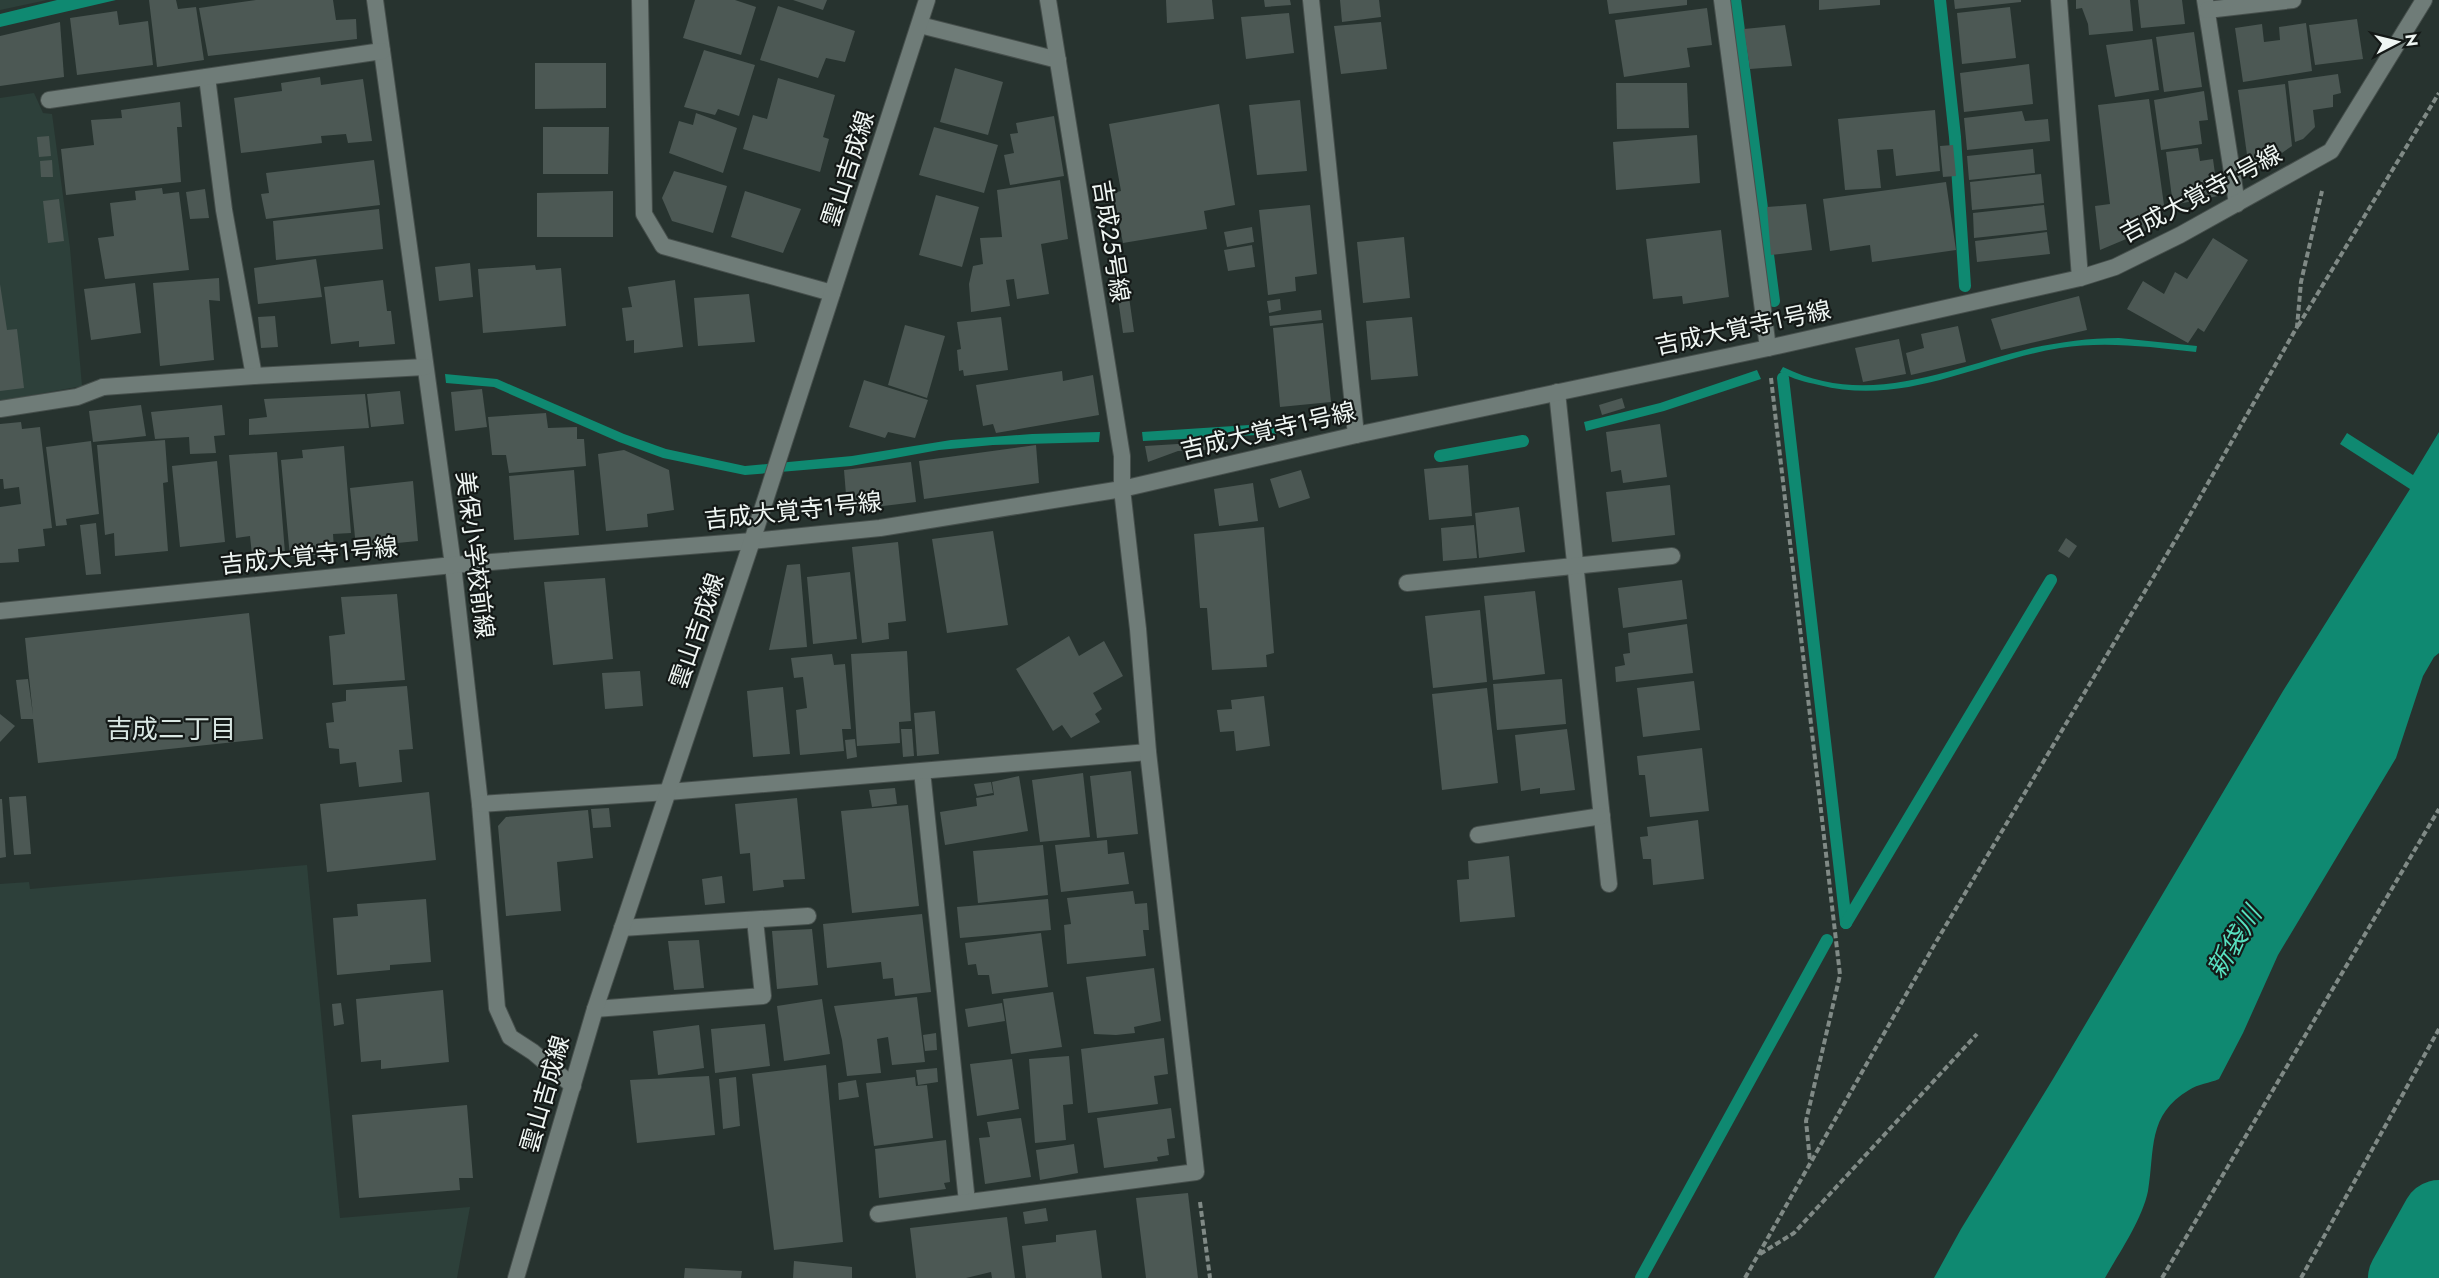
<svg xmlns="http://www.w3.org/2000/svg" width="2439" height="1278" font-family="Jost,'Noto Sans JP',sans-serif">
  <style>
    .built { fill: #2d403a }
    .water { fill: #0f8971 }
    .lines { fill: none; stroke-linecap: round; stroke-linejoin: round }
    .stream { stroke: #0f8971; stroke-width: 12 }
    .river { stroke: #0f8971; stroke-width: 74 }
    .building { fill: #4c5854 }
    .service-casing { stroke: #464f4c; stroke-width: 18 }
    .minor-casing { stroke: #464f4c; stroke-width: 18 }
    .tertiary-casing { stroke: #464f4c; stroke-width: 18 }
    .path { stroke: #808a86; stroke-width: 4; stroke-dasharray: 6 3; stroke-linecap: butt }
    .service { stroke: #6f7c78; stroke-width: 16 }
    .minor { stroke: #6f7c78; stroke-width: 16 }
    .tertiary { stroke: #6f7c78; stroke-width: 16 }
    .labels { text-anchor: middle; stroke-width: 4.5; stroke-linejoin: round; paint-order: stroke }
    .street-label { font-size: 24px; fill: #eff6f3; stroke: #141917 }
    .neighbourhood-label { font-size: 26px; fill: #d9e7e3; stroke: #141917 }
    .water-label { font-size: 26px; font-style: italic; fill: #58e1c0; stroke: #141917 }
  </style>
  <rect width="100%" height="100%" fill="#27332f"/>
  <g class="built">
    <polygon points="0,0 47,0 0,10"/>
    <polygon points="34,93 43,113 52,114 70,248 82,386 0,401 0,98"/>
    <polygon points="307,865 340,1218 470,1207 457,1278 0,1278 0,884 29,882 30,889"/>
  </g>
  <g class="water">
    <polygon points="57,0 116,0 0,27 0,14"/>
    <path d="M2119,338L2197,346L2196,352C2150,347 2106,341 2060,348C1979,361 1904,407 1819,385C1805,382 1793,379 1780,372L1783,367C1868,409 1950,368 2032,348C2061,342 2089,338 2119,338Z"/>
    <polygon points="1757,370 1761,379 1664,411 1586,431 1584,422 1660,403"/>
    <polygon points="445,374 497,379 624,434 666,449 745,466 852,456 951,440 1032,434 1100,432 1099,442 993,445 939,450 851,466 745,475 663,458 619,442 494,387 446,383"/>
    <polygon points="1279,423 1276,434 1143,441 1142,432"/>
    <path d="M2439,432V653L2434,657L2423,676L2396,758L2278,955L2243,1033L2219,1079C2210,1083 2198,1084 2189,1090C2147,1115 2155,1149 2148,1191C2142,1220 2119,1253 2105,1278H1934L1961,1229L2053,1079L2283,691L2410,489L2340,444L2347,433L2413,475Z"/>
  </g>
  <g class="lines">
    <g class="stream">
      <polyline points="1735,0 1774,301"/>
      <polyline points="1940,0 1955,137 1965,286"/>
      <polyline points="1783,378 1846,923"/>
      <polyline points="1440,456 1523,441"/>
      <polyline points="1846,923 2051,580"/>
      <polyline points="1641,1278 1827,940"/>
    </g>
    <polyline class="river" points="2405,1278 2439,1217"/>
  </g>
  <g class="building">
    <polygon points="149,0 176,0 178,9 196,7 204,60 157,67"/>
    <polygon points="256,0 333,0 336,20 356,19 357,39 208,56 199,8"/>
    <polygon points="695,0 735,0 756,7 741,55 683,38"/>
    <polygon points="793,0 827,0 823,10"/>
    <polygon points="1166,0 1212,0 1214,19 1167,23"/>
    <polygon points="1264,0 1290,0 1291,5 1265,7"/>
    <polygon points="1340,0 1379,0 1381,17 1342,22"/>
    <polygon points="1607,0 1687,0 1687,5 1609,14"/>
    <polygon points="1819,0 1880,0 1880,5 1819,10"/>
    <polygon points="1954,0 2021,0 2021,2 1955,9"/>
    <polygon points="2076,0 2130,0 2133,31 2089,35 2088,24 2082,8 2076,9"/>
    <polygon points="2138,0 2182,0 2185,24 2141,28"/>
    <polygon points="778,6 855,31 845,62 826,58 818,78 760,60"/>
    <polygon points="2010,7 2016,58 1962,64 1957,13"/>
    <polygon points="1707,8 1712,45 1687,48 1690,67 1624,77 1615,20"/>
    <polygon points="117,11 119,25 148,21 153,65 77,75 70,18"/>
    <polygon points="1289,13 1294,53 1246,59 1241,17"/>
    <polygon points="2357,19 2363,59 2315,65 2309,25"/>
    <polygon points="60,22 64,77 0,86 0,36"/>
    <polygon points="1381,22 1387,69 1341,74 1334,26"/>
    <polygon points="2306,23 2312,71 2243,82 2235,28 2262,24 2264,42 2280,40 2279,27"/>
    <polygon points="1785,25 1792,66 1750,69 1744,29"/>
    <polygon points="2194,32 2202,87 2164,92 2156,37"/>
    <polygon points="2152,39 2159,90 2115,97 2106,45"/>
    <polygon points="704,50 755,65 739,116 718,109 715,115 684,107"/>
    <polygon points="535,63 606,63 606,108 535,109"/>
    <polygon points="2029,64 2033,104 1964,112 1960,73"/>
    <polygon points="955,68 1003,82 988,135 940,122"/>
    <polygon points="2338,74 2341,93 2333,95 2333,107 2313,110 2315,127 2303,139 2295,142 2288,81"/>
    <polygon points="320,77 321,85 363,79 372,141 348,143 346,134 321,136 322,143 241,153 234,98 282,91 281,83"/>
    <polygon points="778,78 835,95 823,137 829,139 820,172 743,149 753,115 767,119"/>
    <polygon points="1616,83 1687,83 1689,128 1617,129"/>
    <polygon points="2285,84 2292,146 2257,170 2248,162 2238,90"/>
    <polygon points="2204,91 2208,120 2199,121 2202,144 2161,150 2154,100"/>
    <polygon points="2149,99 2165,212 2149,213 2150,229 2100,250 2095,206 2110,204 2098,105"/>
    <polygon points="1300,100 1307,171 1257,175 1249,105"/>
    <polygon points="180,102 182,127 177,127 181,182 66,195 61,149 94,145 91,120 122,118 121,110"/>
    <polygon points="1219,104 1235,205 1204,211 1207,229 1123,243 1113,193 1121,191 1109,124"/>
    <polygon points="1935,110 1940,171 1896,176 1893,149 1877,150 1881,188 1845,190 1838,119"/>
    <polygon points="2022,111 2025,121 2048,119 2050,141 1967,150 1964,118"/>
    <polygon points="696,113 737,128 723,173 669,153 679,121 693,125"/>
    <polygon points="1054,116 1064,176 1010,185 1004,155 1014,153 1010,134 1018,133 1016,123"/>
    <polygon points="543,127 609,127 608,174 543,174"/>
    <polygon points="934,127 998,145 984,193 919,175"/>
    <polygon points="1697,135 1700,183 1616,190 1613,142"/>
    <polygon points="49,136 51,156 39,157 37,137"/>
    <polygon points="1953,145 1956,176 1943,177 1940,146"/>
    <polygon points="2198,148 2200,161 2213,159 2218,196 2173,205 2166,152"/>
    <polygon points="2033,149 2035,173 1969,180 1967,156"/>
    <polygon points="52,160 53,177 41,177 40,161"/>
    <polygon points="374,160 380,205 266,219 261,194 269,193 266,173"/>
    <polygon points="674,171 727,186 713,233 672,221 662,198"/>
    <polygon points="2041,174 2044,203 1972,210 1970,182"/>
    <polygon points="1060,180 1068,239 1041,244 1049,294 1017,299 1014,279 1006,280 1010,306 971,312 969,284 973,266 983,264 980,238 1002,237 997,190"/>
    <polygon points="1946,182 1956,250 1872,262 1870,245 1830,251 1823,199"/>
    <polygon points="162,188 163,194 179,192 189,270 105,279 98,238 114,236 110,203 136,200 135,191"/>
    <polygon points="205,189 209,218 190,219 186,192"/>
    <polygon points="613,191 613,237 537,237 537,193"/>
    <polygon points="745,191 801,209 783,253 731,237"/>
    <polygon points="936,195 979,207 962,267 919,255"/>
    <polygon points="59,199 64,241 48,243 43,201"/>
    <polygon points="1806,204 1812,250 1771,255 1767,207"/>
    <polygon points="1310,205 1317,274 1295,277 1296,291 1268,295 1259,210"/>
    <polygon points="2044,205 2047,230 1974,238 1973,213"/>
    <polygon points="379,209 383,249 276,260 273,221"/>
    <polygon points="1252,227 1254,242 1227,247 1224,232"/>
    <polygon points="1721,230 1729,297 1683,304 1682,296 1653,299 1646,239"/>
    <polygon points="2047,232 2050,254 1977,262 1975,241"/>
    <polygon points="1404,237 1410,298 1363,303 1357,242"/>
    <polygon points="2213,238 2248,260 2204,332 2198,328 2188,343 2127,309 2143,281 2164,294 2175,272 2187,279"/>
    <polygon points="1252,245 1255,267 1228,271 1224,250"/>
    <polygon points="316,259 322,297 258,304 254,268"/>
    <polygon points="470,263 473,297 439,301 435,267"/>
    <polygon points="535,265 536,270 561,268 566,326 483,333 478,269"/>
    <polygon points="219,278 220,301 209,300 214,360 160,366 153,283"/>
    <polygon points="383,280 387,311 391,311 395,344 359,347 359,341 331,344 324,287"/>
    <polygon points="675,280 683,347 634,353 634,340 626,341 622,308 632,307 628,287"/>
    <polygon points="135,283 141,333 91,340 84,289"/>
    <polygon points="0,284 7,330 17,329 24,388 0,391"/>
    <polygon points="1128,290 1134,332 1123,333 1117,292"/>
    <polygon points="749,294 755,342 698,346 694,298"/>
    <polygon points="2079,296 2087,330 2001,350 1991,319"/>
    <polygon points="1280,299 1281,310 1269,313 1267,301"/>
    <polygon points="1321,310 1322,320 1270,326 1269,316"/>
    <polygon points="275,316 278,347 261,348 258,317"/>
    <polygon points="1001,317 1008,370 964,376 963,370 959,371 957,350 961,349 957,322"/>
    <polygon points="1412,317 1418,376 1371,380 1366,321"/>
    <polygon points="1323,323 1331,402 1280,407 1273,328"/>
    <polygon points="905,325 945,336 927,398 888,385"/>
    <polygon points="1958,326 1966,362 1911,375 1906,353 1924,348 1921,334"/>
    <polygon points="1899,339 1906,374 1863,382 1855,348"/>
    <polygon points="1062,371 1063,381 1093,375 1099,415 996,433 993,424 983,426 976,385"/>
    <polygon points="864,380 928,400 915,438 888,432 885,438 849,427"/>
    <polygon points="482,389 487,427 455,431 451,392"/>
    <polygon points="400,391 404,424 371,427 367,394"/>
    <polygon points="365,394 369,428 249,435 249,419 267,417 264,399"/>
    <polygon points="1622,398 1625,408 1602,415 1599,405"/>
    <polygon points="141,405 146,436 93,442 89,411"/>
    <polygon points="222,405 225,435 214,436 216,453 190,454 189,437 155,439 151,412"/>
    <polygon points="546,413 548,428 577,427 577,439 584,439 586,466 509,473 506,455 492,455 488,417"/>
    <polygon points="21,422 22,429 40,427 52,528 43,529 45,546 18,549 19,562 0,563 0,507 21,504 19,487 4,489 3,479 0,479 0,424"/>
    <polygon points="1660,424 1667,477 1623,483 1621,470 1611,472 1606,432"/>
    <polygon points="165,440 168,482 163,483 168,551 115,556 114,533 105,535 97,445"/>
    <polygon points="91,441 99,514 66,519 67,525 56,526 46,447"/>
    <polygon points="1227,441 1227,449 1178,451 1148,462 1145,446"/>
    <polygon points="1036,445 1039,483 924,499 919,461"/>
    <polygon points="344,446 351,533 333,534 334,549 325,550 325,554 290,557 281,460 303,458 302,450"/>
    <polygon points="624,450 669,470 674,510 647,514 648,527 606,531 598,454"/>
    <polygon points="277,452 285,553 252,555 250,536 236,538 229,455"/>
    <polygon points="217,461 225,542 180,547 172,466"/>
    <polygon points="911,462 916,502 867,508 847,507 844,470"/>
    <polygon points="1468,465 1472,516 1429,520 1424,469"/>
    <polygon points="574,470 579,535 514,540 509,476"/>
    <polygon points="1301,470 1310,498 1279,508 1270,479"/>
    <polygon points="413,481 418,541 356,547 350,488"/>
    <polygon points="1253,483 1258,521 1219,526 1214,489"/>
    <polygon points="1670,485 1675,535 1612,542 1606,492"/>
    <polygon points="1519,507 1525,552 1479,558 1475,513"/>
    <polygon points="96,523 101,574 86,575 80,525"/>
    <polygon points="1474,525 1477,558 1443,561 1441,528"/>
    <polygon points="1264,527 1274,653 1266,655 1267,667 1212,670 1207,608 1200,608 1194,534"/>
    <polygon points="993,531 1008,625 947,633 932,539"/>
    <polygon points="2066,538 2077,546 2069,558 2058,551"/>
    <polygon points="898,542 906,621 888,623 889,639 862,643 852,547"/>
    <polygon points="800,564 807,647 769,650 787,565"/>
    <polygon points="850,572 857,639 813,644 807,577"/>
    <polygon points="605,578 613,659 553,665 544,582"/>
    <polygon points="1682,580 1687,619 1623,628 1618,588"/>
    <polygon points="1535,591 1545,674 1493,680 1484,596"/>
    <polygon points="397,594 405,680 333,685 329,636 345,634 341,597"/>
    <polygon points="1480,610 1487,682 1433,688 1425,616"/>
    <polygon points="249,613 263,739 38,763 33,719 21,719 16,680 28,679 33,715 25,638"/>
    <polygon points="1687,624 1693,673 1616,682 1615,667 1625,665 1623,654 1630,653 1628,633"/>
    <polygon points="1069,636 1079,656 1104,641 1123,676 1093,693 1102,709 1095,714 1100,722 1071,738 1062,725 1053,731 1016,669"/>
    <polygon points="907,651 911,721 899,722 900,743 857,746 851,654"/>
    <polygon points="832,654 834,665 845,664 851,729 842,729 844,751 800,755 796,710 807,708 803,677 794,678 791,658"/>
    <polygon points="640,671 643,706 605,709 602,673"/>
    <polygon points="1562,679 1566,724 1497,730 1493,684"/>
    <polygon points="1694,681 1700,730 1643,737 1637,688"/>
    <polygon points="407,686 413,749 399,750 402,782 359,787 356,762 340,764 339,749 329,748 326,723 334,722 332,703 346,701 346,690"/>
    <polygon points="783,687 790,754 753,757 747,691"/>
    <polygon points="1487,688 1498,783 1442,790 1432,694"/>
    <polygon points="1264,696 1270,746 1236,751 1234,731 1220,732 1217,710 1232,709 1231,700"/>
    <polygon points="935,711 939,754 917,756 914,713"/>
    <polygon points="0,714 15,726 0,742"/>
    <polygon points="901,729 912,729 914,756 903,757"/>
    <polygon points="1567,729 1575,790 1540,794 1540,788 1521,791 1515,735"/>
    <polygon points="855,739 857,757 847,759 845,740"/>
    <polygon points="1702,748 1709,811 1650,817 1645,775 1639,775 1637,756"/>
    <polygon points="1131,771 1138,834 1097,838 1090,776"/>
    <polygon points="1083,773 1090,837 1040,842 1032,780"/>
    <polygon points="1019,776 1028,831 945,845 940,812 977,806 976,798 994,795 992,782"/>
    <polygon points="991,782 993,793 977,796 974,784"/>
    <polygon points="895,788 897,804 872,807 869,790"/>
    <polygon points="429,792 436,860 327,872 320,804"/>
    <polygon points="26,796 31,854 14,855 9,797"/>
    <polygon points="797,798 805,879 783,880 784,887 753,891 750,853 740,854 735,804"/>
    <polygon points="0,799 2,799 6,857 0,858"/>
    <polygon points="908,805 919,906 852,913 841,811"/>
    <polygon points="609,808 611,827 593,828 591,809"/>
    <polygon points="588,810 593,858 557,862 561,911 506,916 498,826 506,817"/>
    <polygon points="1698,820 1704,879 1653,885 1651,859 1643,859 1640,837 1648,836 1647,827"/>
    <polygon points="1107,840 1108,854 1124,852 1129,884 1061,892 1055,845"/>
    <polygon points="1043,845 1048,895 978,903 973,851"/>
    <polygon points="1509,856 1515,917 1460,922 1457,880 1469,879 1468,861"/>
    <polygon points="722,876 725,903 705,905 702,879"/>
    <polygon points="1133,891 1135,904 1147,903 1149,930 1143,930 1146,956 1067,964 1064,925 1071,924 1067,898"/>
    <polygon points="426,899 431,962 390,965 390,970 337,975 333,918 358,916 357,904"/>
    <polygon points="1048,899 1051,930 960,938 957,907"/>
    <polygon points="922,914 931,992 895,996 893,978 883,979 881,962 827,968 823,924"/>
    <polygon points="812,929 818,985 777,989 772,931"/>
    <polygon points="1041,933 1048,987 992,994 989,975 978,975 976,964 968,965 965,943"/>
    <polygon points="699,940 704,988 674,990 668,941"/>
    <polygon points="1154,968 1161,1021 1134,1027 1135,1033 1116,1035 1094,1034 1086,977"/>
    <polygon points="443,990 449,1062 381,1069 381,1060 361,1062 356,999"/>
    <polygon points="1053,992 1062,1047 1011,1054 1003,999"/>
    <polygon points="917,997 925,1062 892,1065 888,1037 877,1039 881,1073 847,1076 842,1040 834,1006"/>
    <polygon points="822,999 830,1054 784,1061 777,1006"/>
    <polygon points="341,1003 344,1024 334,1026 332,1004"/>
    <polygon points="1002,1003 1005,1021 968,1027 965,1009"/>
    <polygon points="765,1024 770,1066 715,1073 711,1029"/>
    <polygon points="699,1025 704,1068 658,1075 653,1031"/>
    <polygon points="936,1033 937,1050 925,1051 923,1035"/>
    <polygon points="1164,1038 1168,1074 1154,1076 1158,1104 1088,1113 1081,1049"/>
    <polygon points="1069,1056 1073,1104 1063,1105 1066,1140 1035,1143 1029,1059"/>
    <polygon points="1012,1059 1019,1109 977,1116 970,1064"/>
    <polygon points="826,1065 843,1242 774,1250 752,1074"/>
    <polygon points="937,1068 938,1082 918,1085 916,1070"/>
    <polygon points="709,1076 715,1135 637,1143 630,1080"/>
    <polygon points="736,1077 740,1126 723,1129 719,1079"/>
    <polygon points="915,1077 916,1086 927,1085 933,1138 874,1146 866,1083"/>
    <polygon points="856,1080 859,1097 839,1100 838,1083"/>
    <polygon points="467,1105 473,1178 459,1178 460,1190 359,1198 352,1115"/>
    <polygon points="1171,1108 1175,1138 1167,1139 1169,1155 1157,1157 1158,1161 1104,1168 1097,1118"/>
    <polygon points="1021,1118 1031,1177 985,1184 979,1138 990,1137 987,1122"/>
    <polygon points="946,1140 950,1182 944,1183 946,1189 879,1198 875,1149"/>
    <polygon points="1074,1144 1078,1173 1040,1180 1036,1150"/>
    <polygon points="1188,1193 1198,1278 1146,1278 1136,1198"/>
    <polygon points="1046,1208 1048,1221 1025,1224 1023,1212"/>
    <polygon points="1007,1217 1015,1278 992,1278 991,1272 966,1278 916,1278 910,1228"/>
    <polygon points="1096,1230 1102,1278 1026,1278 1022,1246 1056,1242 1056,1235"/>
    <polygon points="794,1261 852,1267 852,1278 793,1278"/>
    <polygon points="685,1268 742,1271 741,1278 684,1278"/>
  </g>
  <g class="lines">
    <g class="service-casing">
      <polyline id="service" points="0,409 77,397 103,387"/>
    </g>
    <g class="minor-casing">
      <g id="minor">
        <polyline points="375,0 453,565 480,804 497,1008 510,1037 533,1052 573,1086"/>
        <polyline points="640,0 644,214 663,246 832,293"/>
        <polyline points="1311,0 1356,435"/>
        <polyline points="1722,0 1768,348"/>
        <polyline points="2059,0 2080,278"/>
        <polyline points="2205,0 2237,204"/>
        <polyline points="2207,10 2293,0"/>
        <polyline points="920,25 1058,60"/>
        <polyline points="207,77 224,210 254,376"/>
        <polyline points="49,100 382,51"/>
        <polyline points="103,387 254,376 425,367"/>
        <polyline points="1557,392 1609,884"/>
        <polyline points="1407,583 1672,556"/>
        <polyline points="0,611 453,565 752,541 880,528 1122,489 1356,435 1768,348 2080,278 2115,267 2180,235 2331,151 2424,0"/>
        <polyline points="922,771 967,1202"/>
        <polyline points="480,804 668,792 1148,752"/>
        <polyline points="1478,835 1602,816"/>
        <polyline points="622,928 808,916"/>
        <polyline points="595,1009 763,996 755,920"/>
        <polyline points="878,1214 1196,1172 1148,752 1138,629 1122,489 1122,456 1048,0"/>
      </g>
    </g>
    <g class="tertiary-casing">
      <polyline id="tertiary" points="516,1278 595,1009 752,541 927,0"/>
    </g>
    <g class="path">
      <polyline points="2298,326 2439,93"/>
      <polyline points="1771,378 1840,975 1806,1121 1810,1161"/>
      <polyline points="1200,1202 1210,1278"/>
      <polyline points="1760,1254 1794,1233 1977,1034"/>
      <polyline points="1745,1278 1936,942 2179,534 2297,327 2301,282 2322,191"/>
      <polyline points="2162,1278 2439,809"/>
      <polyline points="2301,1278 2439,1029"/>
    </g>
    <use href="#service" class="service"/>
    <use href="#minor" class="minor"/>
    <use href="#tertiary" class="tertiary"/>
  </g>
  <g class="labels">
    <g class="street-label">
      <text transform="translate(848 169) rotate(-72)" y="8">雲山吉成線</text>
      <text transform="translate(2201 194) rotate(-28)" y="8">吉成大覚寺1号線</text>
      <text transform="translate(1111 241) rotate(81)" y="8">吉成25号線</text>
      <text transform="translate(1743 328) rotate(-12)" y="8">吉成大覚寺1号線</text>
      <text transform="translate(1268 431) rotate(-13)" y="8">吉成大覚寺1号線</text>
      <text transform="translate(793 511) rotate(-6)" y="8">吉成大覚寺1号線</text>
      <text transform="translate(475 555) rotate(83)" y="8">美保小学校前線</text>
      <text transform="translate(309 556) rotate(-6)" y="8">吉成大覚寺1号線</text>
      <text transform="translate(697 631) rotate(-71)" y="8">雲山吉成線</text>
      <text transform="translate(545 1094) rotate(-74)" y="8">雲山吉成線</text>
    </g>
    <g class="neighbourhood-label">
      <text x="171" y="738">吉成二丁目</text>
    </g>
    <g class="water-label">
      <text transform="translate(2234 942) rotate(-58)" y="9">新袋川</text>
    </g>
  </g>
  <g transform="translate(2397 42) rotate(83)" stroke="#141917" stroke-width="4.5" paint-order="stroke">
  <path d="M0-4.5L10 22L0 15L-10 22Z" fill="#eff6f3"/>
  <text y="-9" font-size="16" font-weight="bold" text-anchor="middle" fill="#eff6f3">N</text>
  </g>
</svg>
